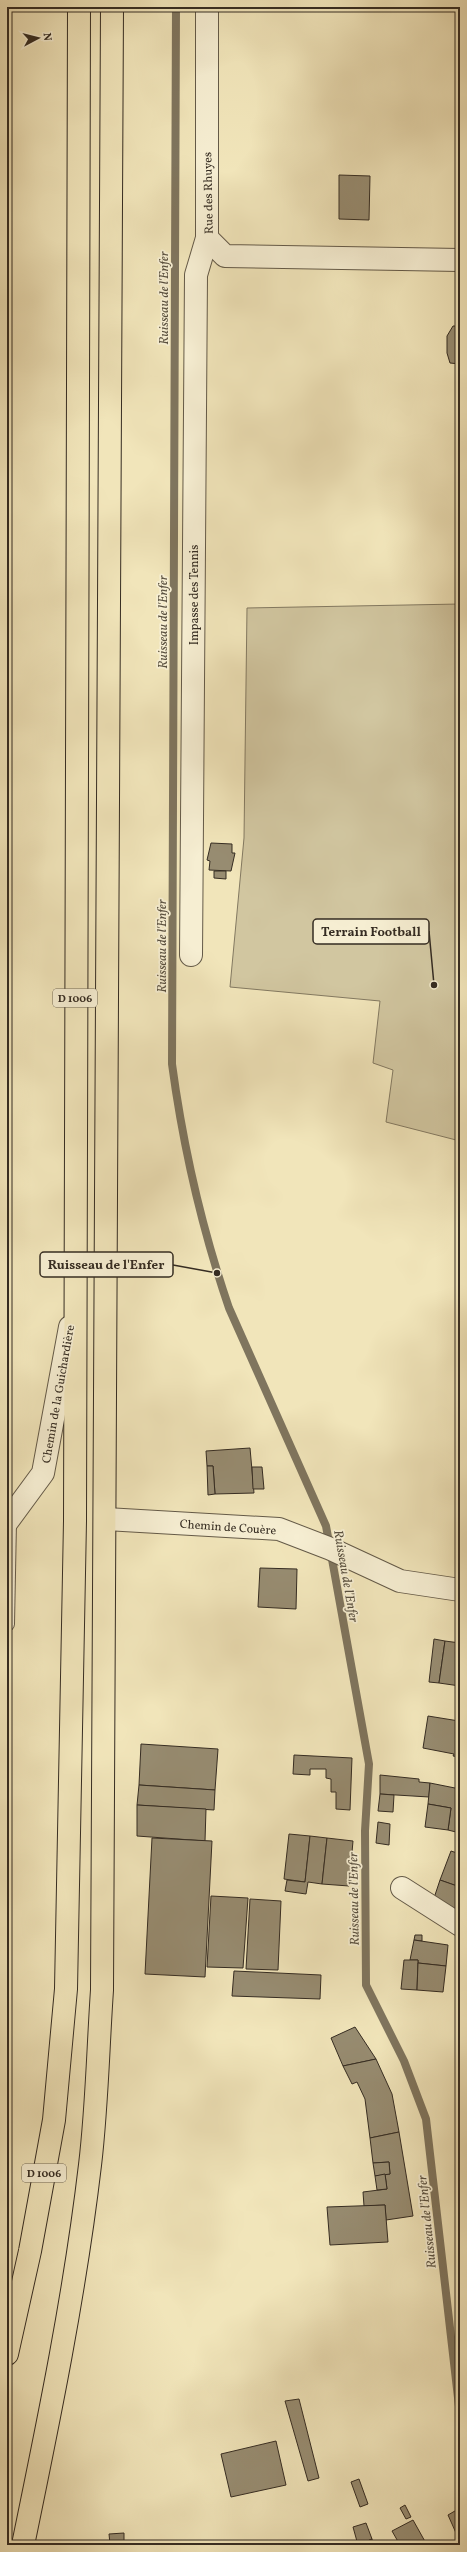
<svg xmlns="http://www.w3.org/2000/svg" width="467" height="2552" font-family="Vollkorn,serif">
  <style>
    .green { fill: #d1c6a0; stroke: #837961 }
    .lines { fill: none; stroke-linecap: round; stroke-linejoin: round }
    .stream { stroke: #7f755e; stroke-width: 8 }
    .building { fill: #978c71; stroke: #352c22 }
    .service-casing { stroke: #645a48; stroke-width: 16 }
    .minor-casing { stroke: #645a48; stroke-width: 24 }
    .primary-casing { stroke: #352c22; stroke-width: 24 }
    .service { stroke: #f6eed2; stroke-width: 14 }
    .minor { stroke: #f6eed2; stroke-width: 22 }
    .primary { stroke: #f1e5ba; stroke-width: 22 }
    .labels { text-anchor: middle; stroke-width: 3.5; stroke-linejoin: round; paint-order: stroke }
    .shield { fill: #f6eed2; stroke: #6f6657; stroke-width: 1 }
    .shield-label { font-size: 11px; font-weight: bold; fill: #352c22 }
    .street-label { font-size: 12px; fill: #352c22; stroke: #f6eed2 }
    .water-label { font-size: 13px; font-style: italic; fill: #5a5140; stroke: #f6eed2 }
    .leader { fill: none; stroke: #352c22; stroke-width: 1.5 }
    .callout-dot { fill: #352c22; stroke: #f6eed2; stroke-width: 1.5 }
    .callout { fill: #f6eed2; stroke: #352c22; stroke-width: 1.5 }
    .callout-label { font-size: 13px; text-anchor: middle; font-weight: bold; fill: #352c22 }
  </style>
  <rect width="100%" height="100%" fill="#f1e5ba"/>
  <filter id="stains"><feTurbulence type="fractalNoise" baseFrequency=".005" numOctaves="4"/><feColorMatrix values="0 0 0 0 .2 0 0 0 0 .09 0 0 0 0 .02 0 0 0 .5 -.17"/></filter>
  <radialGradient id="worn" r=".72"><stop offset=".6" stop-color="#630" stop-opacity="0"/><stop offset="1" stop-color="#630" stop-opacity=".3"/></radialGradient>
  <polygon class="green" points="460,604 460,1141 386,1122 393,1070 373,1063 380,1001 230,987 244,838 247,608"/>
  <g class="lines">
    <path class="stream" d="M176,7L172,1064C183,1146 202,1229 229,1308L326,1526L369,1764L365,1831L366,1985L404,2061L426,2119L460,2415"/>
  </g>
  <g class="building">
    <polygon points="339,175 370,176 369,220 339,219"/>
    <polygon points="453,326 460,326 460,364 450,363 447,353 447,336"/>
    <polygon points="211,843 232,844 232,853 235,853 231,871 209,870 210,861 207,860"/>
    <polygon points="214,871 226,871 226,879 214,878"/>
    <polygon points="250,1448 254,1493 215,1494 213,1466 207,1466 206,1451"/>
    <polygon points="207,1466 213,1466 215,1494 208,1495"/>
    <polygon points="252,1467 262,1467 264,1489 253,1489"/>
    <polygon points="260,1568 297,1569 296,1609 258,1607"/>
    <polygon points="434,1639 445,1641 439,1683 429,1682"/>
    <polygon points="445,1641 460,1643 460,1686 439,1683"/>
    <polygon points="428,1716 459,1721 460,1719 460,1757 453,1756 454,1754 423,1748"/>
    <polygon points="141,1744 218,1749 215,1790 139,1785"/>
    <polygon points="294,1755 352,1758 350,1810 336,1809 336,1792 331,1792 331,1779 326,1778 326,1769 310,1769 310,1775 293,1774"/>
    <polygon points="380,1775 419,1779 419,1782 430,1783 429,1797 380,1794"/>
    <polygon points="430,1783 460,1789 460,1833 448,1830 451,1808 428,1804"/>
    <polygon points="139,1785 215,1790 214,1810 137,1805"/>
    <polygon points="380,1794 394,1795 393,1812 378,1811"/>
    <polygon points="428,1804 451,1808 448,1830 425,1827"/>
    <polygon points="137,1805 206,1809 205,1841 137,1836"/>
    <polygon points="378,1822 390,1824 389,1845 376,1843"/>
    <polygon points="289,1834 310,1836 305,1882 284,1879"/>
    <polygon points="310,1836 327,1838 322,1884 308,1882 306,1894 285,1891 287,1880 305,1882"/>
    <polygon points="152,1838 212,1841 205,1977 145,1974"/>
    <polygon points="327,1838 353,1841 349,1886 322,1884"/>
    <polygon points="451,1851 460,1854 460,1887 440,1880"/>
    <polygon points="440,1880 460,1887 459,1911 433,1901"/>
    <polygon points="211,1896 248,1898 243,1968 207,1967"/>
    <polygon points="250,1899 281,1901 278,1970 246,1969"/>
    <polygon points="415,1935 422,1935 422,1941 414,1940"/>
    <polygon points="414,1940 448,1945 446,1966 418,1963 418,1960 410,1960"/>
    <polygon points="404,1960 418,1960 417,1990 401,1989"/>
    <polygon points="418,1963 446,1966 443,1992 417,1990"/>
    <polygon points="234,1971 321,1975 320,1999 232,1996"/>
    <polygon points="355,2027 376,2059 343,2066 331,2038"/>
    <polygon points="376,2059 392,2094 399,2132 370,2138 365,2099 357,2082 352,2084 343,2066"/>
    <polygon points="399,2132 413,2216 386,2220 385,2205 364,2206 363,2192 387,2189 385,2174 390,2174 389,2162 373,2163 370,2138"/>
    <polygon points="389,2162 390,2174 375,2176 373,2163"/>
    <polygon points="385,2174 387,2189 377,2190 375,2176"/>
    <polygon points="385,2205 388,2242 330,2245 327,2207"/>
    <polygon points="299,2399 319,2478 308,2481 285,2401"/>
    <polygon points="276,2441 286,2485 231,2497 221,2454"/>
    <polygon points="359,2479 368,2504 360,2507 351,2482"/>
    <polygon points="405,2505 411,2517 406,2519 400,2508"/>
    <polygon points="460,2508 460,2542 448,2515"/>
    <polygon points="413,2520 427,2545 400,2545 392,2531"/>
    <polygon points="366,2523 372,2539 358,2545 353,2527"/>
    <polygon points="124,2533 124,2542 110,2544 109,2534"/>
    <polygon points="372,2539 374,2545 358,2545"/>
  </g>
  <g class="lines">
    <g class="service-casing">
      <polyline id="service" points="7,1624 9,1522"/>
    </g>
    <g class="minor-casing">
      <g id="minor">
        <polyline points="207,7 207,238 225,256 460,260"/>
        <polyline points="191,955 196,275 207,238"/>
        <polyline points="106,1519 279,1529 331,1549 400,1581 460,1590"/>
        <polyline points="7,1522 43,1473 70,1327"/>
        <polyline points="402,1888 460,1925"/>
      </g>
    </g>
    <g class="primary-casing">
      <g id="primary">
        <polyline points="7,2354 30,2251 54,2120 66,1989 75,1521 79,7"/>
        <path d="M23,2545C49,2419 75,2293 90,2165C97,2107 98,2048 102,1990L112,7"/>
      </g>
    </g>
    <use href="#service" class="service"/>
    <use href="#minor" class="minor"/>
    <use href="#primary" class="primary"/>
  </g>
  <g class="labels">
    <g class="shield">
      <rect x="53" y="989" width="44" height="18" rx="3"/>
      <rect x="22" y="2164" width="44" height="18" rx="3"/>
    </g>
    <g class="shield-label">
      <text x="75" y="1002">D 1006</text>
      <text x="44" y="2177">D 1006</text>
    </g>
    <g class="street-label">
      <text transform="translate(208 193) rotate(-91)" y="4">Rue des Rhuyes</text>
      <text transform="translate(194 595) rotate(-90)" y="4">Impasse des Tennis</text>
      <text transform="translate(58 1394) rotate(-80)" y="4">Chemin de la Guichardière</text>
      <text transform="translate(228 1527) rotate(4)" y="4">Chemin de Couère</text>
    </g>
    <g class="water-label">
      <text transform="translate(163 298) rotate(-90)" y="5">Ruisseau de l'Enfer</text>
      <text transform="translate(162 622) rotate(-90)" y="5">Ruisseau de l'Enfer</text>
      <text transform="translate(161 946) rotate(-90)" y="5">Ruisseau de l'Enfer</text>
      <text transform="translate(347 1576) rotate(80)" y="5">Ruisseau de l'Enfer</text>
      <text transform="translate(353 1899) rotate(-91)" y="5">Ruisseau de l'Enfer</text>
      <text transform="translate(426 2222) rotate(-96)" y="5">Ruisseau de l'Enfer</text>
    </g>
  </g>
  <path class="leader" d="M434 985L429 931M217 1273L173 1265"/>
  <g class="callout-dot">
    <circle cx="434" cy="985" r="4"/>
    <circle cx="217" cy="1273" r="4"/>
  </g>
  <g class="callout">
    <rect x="313" y="919" width="116" height="25" rx="4"/>
    <rect x="40" y="1252" width="133" height="25" rx="4"/>
  </g>
  <g class="callout-label">
    <text x="371" y="936">Terrain Football</text>
    <text x="106" y="1269">Ruisseau de l'Enfer</text>
  </g>
  <rect width="467" height="2552" fill="none" stroke="#f1e5ba" stroke-width="24"/>
  <rect x="8" y="8" width="451" height="2536" fill="none" stroke="#352c22" stroke-width="2"/>
  <rect x="12" y="12" width="443" height="2528" fill="none" stroke="#352c22"/>
  <g transform="translate(38 38) rotate(83)" stroke="#f6eed2" stroke-width="3" paint-order="stroke">
  <path d="M0-3L7 15L0 10L-7 15Z" fill="#352c22"/>
  <text y="-6" font-size="11" font-weight="bold" text-anchor="middle" fill="#352c22">N</text>
  </g>
  <rect width="100%" height="100%" filter="url(#stains)"/>
  <rect width="100%" height="100%" fill="url(#worn)"/>
</svg>
